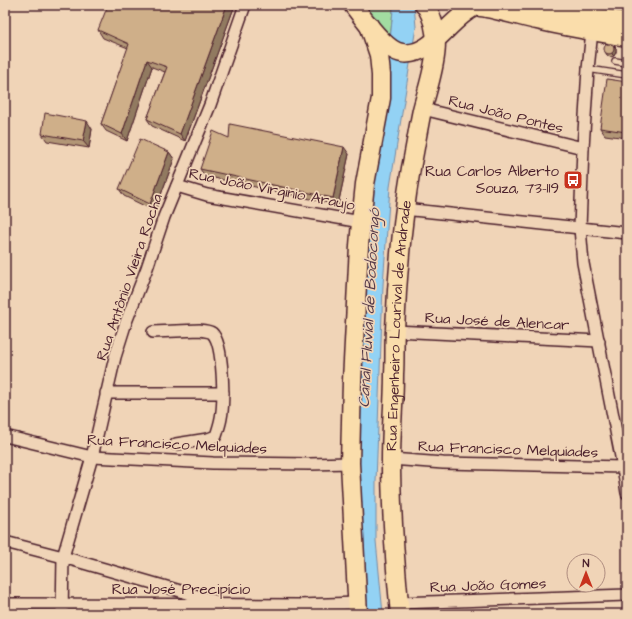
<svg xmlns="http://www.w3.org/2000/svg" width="632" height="619" font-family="'Architects Daughter',sans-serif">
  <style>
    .green { fill: #a2dca1; stroke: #767e66 }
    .water { fill: #93d2f4; stroke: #768aa4 }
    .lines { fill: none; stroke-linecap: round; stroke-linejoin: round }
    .lane-casing { stroke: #4a1f2b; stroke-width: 8 }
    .street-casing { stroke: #4a1f2b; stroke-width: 14 }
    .primary-casing { stroke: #4a1f2b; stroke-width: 21 }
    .lane { stroke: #f0d4b7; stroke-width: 5.5 }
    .street { stroke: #f0d4b7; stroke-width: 11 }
    .primary { stroke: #faddab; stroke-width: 18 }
    .wall { fill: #b29676; stroke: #4a1f2b }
    .shaded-wall { fill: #917a60; stroke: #4a1f2b }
    .building { fill: #cfaf89; stroke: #4a1f2b }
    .labels { text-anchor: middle; stroke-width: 3.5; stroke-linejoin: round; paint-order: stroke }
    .street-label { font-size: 15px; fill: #4a1f2b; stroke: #f0d4b7 }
    .poi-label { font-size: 15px; fill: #4a1f2b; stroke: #f0d4b7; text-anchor: end }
    .water-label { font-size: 16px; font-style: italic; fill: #553a49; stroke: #f0d4b7 }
  </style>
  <rect width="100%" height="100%" fill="#f0d4b7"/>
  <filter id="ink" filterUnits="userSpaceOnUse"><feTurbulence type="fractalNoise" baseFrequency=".025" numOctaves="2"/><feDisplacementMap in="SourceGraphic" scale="8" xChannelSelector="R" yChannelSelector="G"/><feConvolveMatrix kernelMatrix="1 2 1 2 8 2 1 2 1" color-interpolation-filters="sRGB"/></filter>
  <g filter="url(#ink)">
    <g class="green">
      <polygon points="359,5 392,5 393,10 390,40"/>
      <polygon points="554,5 627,5 627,16"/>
    </g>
    <polygon class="water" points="392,5 414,5 416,27 390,187 383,285 376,482 376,541 383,614 367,614 357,541 362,279 387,71 393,10"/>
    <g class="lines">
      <g class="lane-casing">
        <g id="lane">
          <polyline points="615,61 627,63"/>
          <polyline points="588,69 627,75"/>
        </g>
      </g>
      <g class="street-casing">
        <g id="street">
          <polyline points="594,25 592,31 588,69 583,148 580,228 583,263 623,467 627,493"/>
          <polyline points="423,109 583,148"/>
          <polyline points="177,186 207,195 361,222"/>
          <polyline points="404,209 580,228 627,233"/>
          <polyline points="395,331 599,341"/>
          <path d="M153,332L200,330C204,331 209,331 212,333C224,344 224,403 221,418C220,424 218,430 216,436L208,439L176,444"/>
          <polyline points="106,393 223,393"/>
          <polyline points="5,436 92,457 213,463 310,464 350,463"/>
          <polyline points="391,459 443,463 623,467"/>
          <polyline points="5,542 63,557 215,601"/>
          <polyline points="399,603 627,595"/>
          <polyline points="5,604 300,605 357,603"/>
          <polyline points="62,614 63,557 92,457 115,357 126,322 147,268 164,217 210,105 245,5"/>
        </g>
      </g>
      <g class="primary-casing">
        <g id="primary">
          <path d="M353,5C363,18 385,51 402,53C420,56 435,41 446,30C453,23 466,10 475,7C483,5 526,18 537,20C567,27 597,32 627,37"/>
          <polyline points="535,5 585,16 627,22"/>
          <polyline points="358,614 350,463 352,381 359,246 361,222 365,184 381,98 381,75 379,55 369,25"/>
          <path id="s1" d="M400,614C395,563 391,511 391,460C391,431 394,402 394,374C395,359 394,345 395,330C397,276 402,222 411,168C415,149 418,129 422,110C431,75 446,40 426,6L424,5"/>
        </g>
      </g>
      <use href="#lane" class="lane"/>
      <use href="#street" class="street"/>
      <use href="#primary" class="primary"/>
    </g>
    <g class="wall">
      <polygon points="235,5 185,141 152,126 147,119 165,72 152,67 127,141 106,131 101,124 128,48 103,38 98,30"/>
      <polygon points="616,48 616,52 614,56 610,57 607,55 605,52"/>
      <polygon points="627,82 627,138 605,135 600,128"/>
      <polygon points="92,129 89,148 47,141 42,134"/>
      <polygon points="229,138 349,154 338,205 205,176 200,169"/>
      <polygon points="169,152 174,159 155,211 124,196 119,189"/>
    </g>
    <g class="shaded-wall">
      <polygon points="227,5 235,5 185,141 180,134"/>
      <polygon points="614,46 616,48 616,52 614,56 612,54"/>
      <polygon points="147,60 152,67 127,141 122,134"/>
      <polygon points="627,120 627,134 626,132"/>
      <polygon points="87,121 92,129 89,148 83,141"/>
      <polygon points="344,147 349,154 338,205 333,198"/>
      <polygon points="169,152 174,159 155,211 150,204"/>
    </g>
    <g class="building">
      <polygon points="108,5 227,5 180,134 147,119 167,67 147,60 122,134 101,124 129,44 98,30"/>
      <circle cx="609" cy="49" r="5"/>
      <polygon points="607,79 627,82 627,120 626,132 600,128"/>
      <polygon points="45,113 87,121 83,141 42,134"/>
      <polygon points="230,124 344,147 333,198 200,169 213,131 229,138"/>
      <polygon points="140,139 169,152 150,204 119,189"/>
    </g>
  </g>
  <defs>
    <g id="bus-square" transform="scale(1)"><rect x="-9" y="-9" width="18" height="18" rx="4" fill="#c8321e" stroke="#f0d4b7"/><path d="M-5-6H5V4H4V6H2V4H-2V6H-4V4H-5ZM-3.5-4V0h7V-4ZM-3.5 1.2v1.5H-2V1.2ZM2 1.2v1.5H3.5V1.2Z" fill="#fff"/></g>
  </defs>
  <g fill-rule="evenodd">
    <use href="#bus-square" x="573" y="180"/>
  </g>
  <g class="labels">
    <g class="street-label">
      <text transform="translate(506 114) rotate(14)" y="5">Rua João Pontes</text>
      <text transform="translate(272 189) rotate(11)" y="5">Rua João Virginio Araujo</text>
      <text transform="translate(129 277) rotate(-71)" y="5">Rua Antônio Vieira Rocha</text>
      <text transform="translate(497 321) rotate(3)" y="5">Rua José de Alencar</text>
      <text dy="5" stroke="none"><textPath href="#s1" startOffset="289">Rua Engenheiro Lourival de Andrade</textPath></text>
      <text transform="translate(177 444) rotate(3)" y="5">Rua Francisco Melquiades</text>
      <text transform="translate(508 449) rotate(2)" y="5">Rua Francisco Melquiades</text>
      <text transform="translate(488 585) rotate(-2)" y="5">Rua João Gomes</text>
      <text x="181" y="594">Rua José Precipício</text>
    </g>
    <g class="poi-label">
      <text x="559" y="176">Rua Carlos Alberto<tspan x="559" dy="17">Souza, 73-119</tspan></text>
    </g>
    <g class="water-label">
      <text transform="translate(368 308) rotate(-87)" y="6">Canal Fluvial de Bodocongó</text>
    </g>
  </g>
  <rect width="632" height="619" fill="none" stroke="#f0d4b7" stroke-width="20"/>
  <rect x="10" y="10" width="612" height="599" fill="none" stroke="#4a1f2b" stroke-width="1.5" filter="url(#ink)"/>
  <g transform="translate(586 573)"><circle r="19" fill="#f0d4b7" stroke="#ae8c7f"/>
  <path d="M0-3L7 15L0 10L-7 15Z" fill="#c8321e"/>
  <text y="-6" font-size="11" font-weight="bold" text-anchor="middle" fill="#4a1f2b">N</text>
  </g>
</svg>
